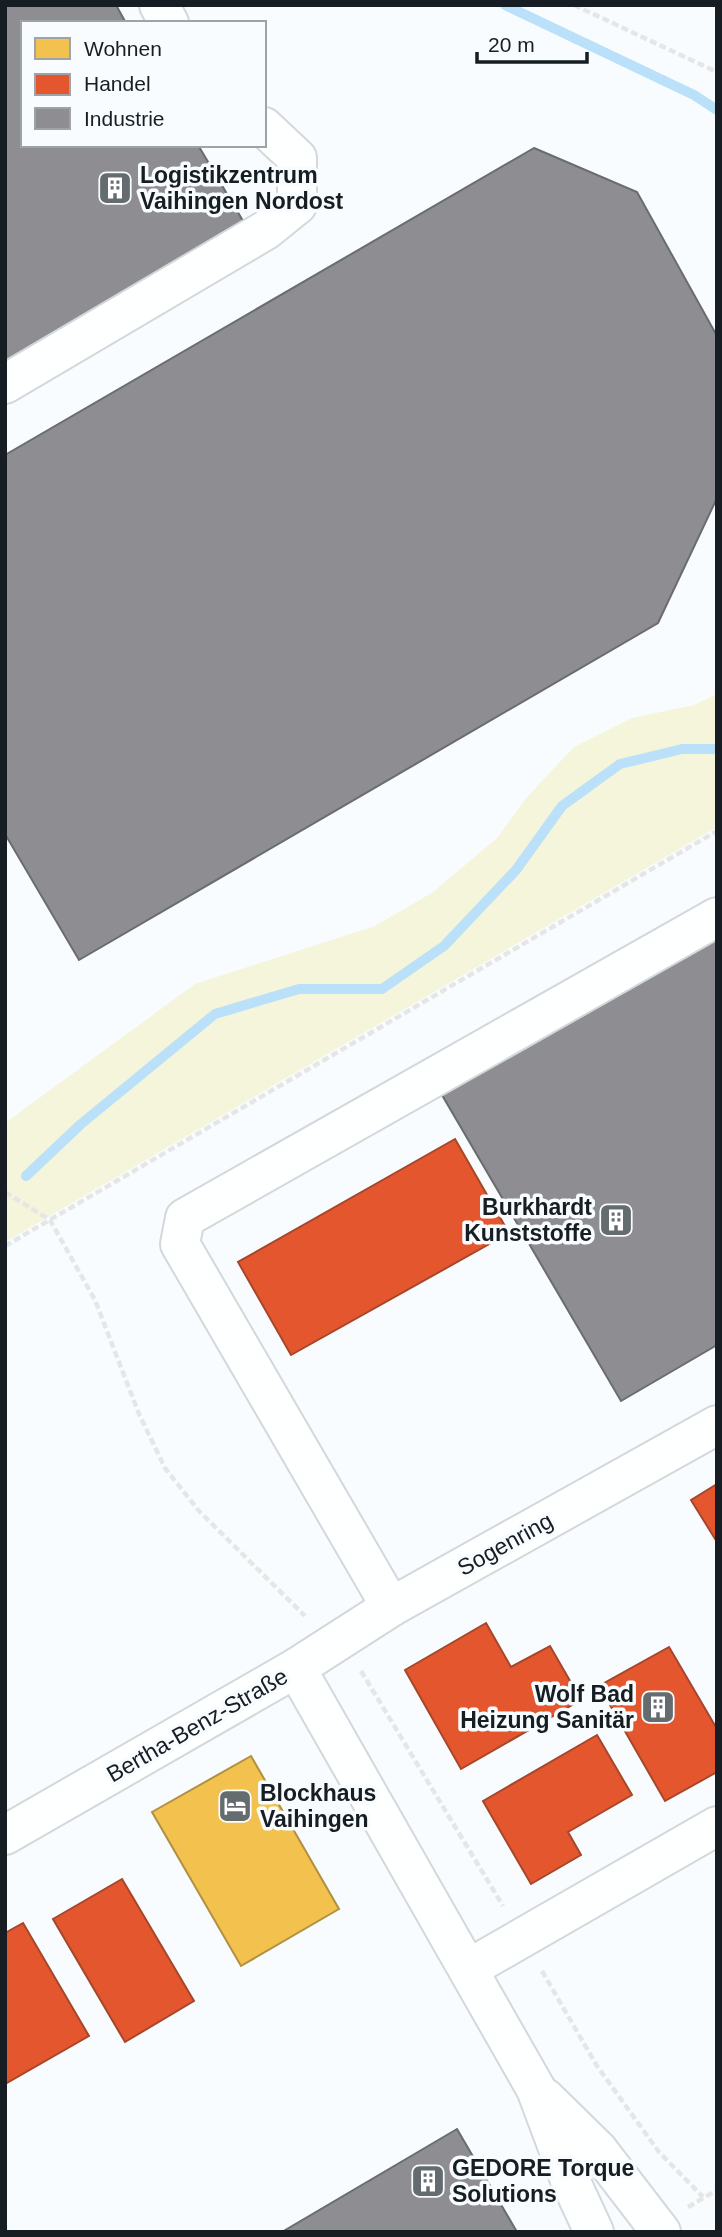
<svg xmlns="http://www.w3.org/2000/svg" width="722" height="2237" font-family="Arial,sans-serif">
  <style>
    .green { fill: #f4f5db }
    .homes { fill: #f2c14e; stroke: #b09041; stroke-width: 2 }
    .shops { fill: #e4572e; stroke: #a6462b; stroke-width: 2 }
    .industry { fill: #8d8d92; stroke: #696c71; stroke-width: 2 }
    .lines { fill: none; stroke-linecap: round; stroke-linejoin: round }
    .stream { stroke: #bbe0f9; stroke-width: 10 }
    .minor-casing { stroke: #d2d8db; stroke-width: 42 }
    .path { stroke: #e5e6e6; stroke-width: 4.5; stroke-dasharray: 7 3.5; stroke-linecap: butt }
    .minor { stroke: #feffff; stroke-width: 38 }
    .labels { text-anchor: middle; stroke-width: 7; stroke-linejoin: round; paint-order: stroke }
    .poi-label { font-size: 23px; font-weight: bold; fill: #161e23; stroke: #f8fcff; text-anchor: start }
    .street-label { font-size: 23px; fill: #161e23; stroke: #f8fcff }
  </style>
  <rect width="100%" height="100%" fill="#f9fcfe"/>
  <polygon class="green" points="717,694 717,827 5,1242 5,1123 195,984 375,926 433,892 497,838 527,797 574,747 632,718 694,705"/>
  <polygon class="homes" points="251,1756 339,1909 241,1966 152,1812"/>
  <g class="shops">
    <polygon points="455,1139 509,1233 291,1355 238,1262"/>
    <polygon points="717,1484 717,1542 691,1500"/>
    <polygon points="486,1623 511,1667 550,1646 581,1700 461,1769 405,1670"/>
    <polygon points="669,1647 717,1729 717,1772 665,1801 599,1686"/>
    <polygon points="597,1735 632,1795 568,1832 581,1855 531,1884 483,1801"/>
    <polygon points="122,1879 194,2001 125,2042 53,1919"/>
    <polygon points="23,1923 89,2036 5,2084 5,1933"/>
  </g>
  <g class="industry">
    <polygon points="5,5 116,5 126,23 23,23 23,145 198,145 249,231 5,372"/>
    <polygon points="534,148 637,192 717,336 717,498 658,623 79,960 5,834 5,455"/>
    <polygon points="717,935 717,1345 621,1401 442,1095"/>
    <polygon points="457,2129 517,2232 282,2232"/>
  </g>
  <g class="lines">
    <g class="stream">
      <polyline points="505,5 694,95 717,110"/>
      <polyline points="26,1176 81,1124 215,1014 299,989 382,989 444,946 516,870 562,806 620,764 682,749 717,749"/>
    </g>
    <g class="minor-casing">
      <g id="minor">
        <polyline points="159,5 169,23"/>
        <polyline points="5,384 266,230 297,205 297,158 264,127"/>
        <polyline points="391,1607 180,1244 185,1218 717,917"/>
        <polyline points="296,1668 536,2089 570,2180 594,2232"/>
        <polyline points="5,1835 296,1668 391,1607 717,1425"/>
        <polyline points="468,1969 717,1826"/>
        <polyline points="545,2098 598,2150 661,2232"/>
      </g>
    </g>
    <g class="path">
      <polyline points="574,5 717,72"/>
      <polyline points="5,1192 50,1220 95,1300 139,1414 165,1468 199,1511 305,1616"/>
      <polyline points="5,1246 717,831"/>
      <polyline points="361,1671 503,1906"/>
      <polyline points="542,1971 597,2066 659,2152 703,2197"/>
      <polyline points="688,2207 717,2190"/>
    </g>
    <use href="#minor" class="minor"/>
  </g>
  <defs>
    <g id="building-square" transform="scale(1.75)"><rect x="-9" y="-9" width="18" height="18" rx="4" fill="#656c70" stroke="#f8fcff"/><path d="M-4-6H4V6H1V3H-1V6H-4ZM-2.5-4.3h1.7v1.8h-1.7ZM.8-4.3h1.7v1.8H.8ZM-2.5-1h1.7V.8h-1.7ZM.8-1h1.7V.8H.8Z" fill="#fff"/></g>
    <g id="hotel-square" transform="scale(1.75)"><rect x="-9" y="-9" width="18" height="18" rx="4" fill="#656c70" stroke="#f8fcff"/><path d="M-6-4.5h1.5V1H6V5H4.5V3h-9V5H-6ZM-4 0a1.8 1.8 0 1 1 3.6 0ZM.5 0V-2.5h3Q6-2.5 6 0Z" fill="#fff"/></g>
  </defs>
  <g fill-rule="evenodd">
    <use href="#building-square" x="115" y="188"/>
    <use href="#building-square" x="616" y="1220"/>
    <use href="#building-square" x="658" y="1707"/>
    <use href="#hotel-square" x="235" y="1806"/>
    <use href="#building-square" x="428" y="2181"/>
  </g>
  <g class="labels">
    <g class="poi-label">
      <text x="140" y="183">Logistikzentrum<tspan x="140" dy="26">Vaihingen Nordost</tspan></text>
      <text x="592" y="1215" text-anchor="end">Burkhardt<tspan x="592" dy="26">Kunststoffe</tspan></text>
      <text x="634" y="1702" text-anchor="end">Wolf Bad<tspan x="634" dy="26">Heizung Sanitär</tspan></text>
      <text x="260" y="1801">Blockhaus<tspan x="260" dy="26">Vaihingen</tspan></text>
      <text x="452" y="2176">GEDORE Torque<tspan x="452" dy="26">Solutions</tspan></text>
    </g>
    <g class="street-label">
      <text transform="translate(505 1544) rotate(-29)" y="8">Sogenring</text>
      <text transform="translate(197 1725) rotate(-30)" y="8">Bertha-Benz-Straße</text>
    </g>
  </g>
  <rect width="722" height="2237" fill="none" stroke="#161e23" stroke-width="14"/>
  <rect x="21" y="21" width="245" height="126" fill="#f8fcff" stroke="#9ea3a7" stroke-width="2"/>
  <rect x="35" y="38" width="35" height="21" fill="#f2c14e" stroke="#9ea3a7" stroke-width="2"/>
  <text x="84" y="56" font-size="21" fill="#161e23">Wohnen</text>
  <rect x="35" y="74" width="35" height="21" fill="#e4572e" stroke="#9ea3a7" stroke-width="2"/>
  <text x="84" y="91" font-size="21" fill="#161e23">Handel</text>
  <rect x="35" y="108" width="35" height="21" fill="#8d8d92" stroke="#9ea3a7" stroke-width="2"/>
  <text x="84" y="126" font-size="21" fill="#161e23">Industrie</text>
  <path d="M477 52v10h110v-10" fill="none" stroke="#161e23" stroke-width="3.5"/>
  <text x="488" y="52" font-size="21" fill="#161e23" stroke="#f8fcff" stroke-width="5" paint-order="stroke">20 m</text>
</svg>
